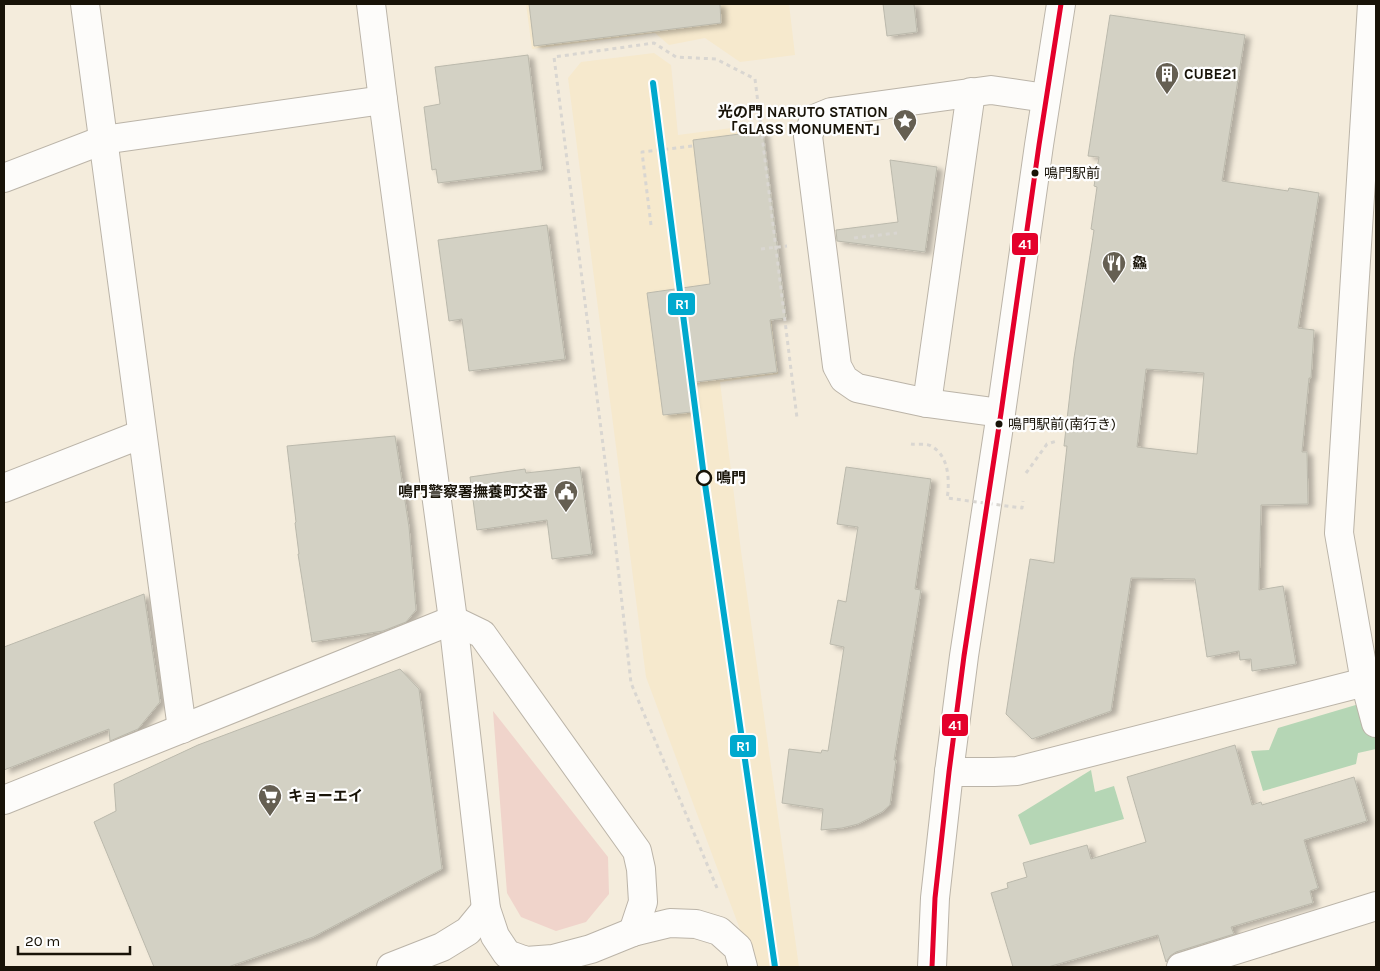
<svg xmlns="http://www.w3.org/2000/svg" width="1380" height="971" font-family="Karla,'Noto Sans JP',sans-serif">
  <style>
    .built { fill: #f6e9cd }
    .green { fill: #f0d4cb }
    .water { fill: #b5d6b5 }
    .building { fill: #d3d1c4; stroke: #bbb9ac; fill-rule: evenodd; filter: url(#shadow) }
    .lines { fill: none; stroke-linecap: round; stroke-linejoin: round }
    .minor-casing { stroke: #bbb4a8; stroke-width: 30 }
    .highway-casing { stroke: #bbb4a8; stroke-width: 30 }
    .path { stroke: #d9d6d1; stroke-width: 3; stroke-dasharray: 4 4; stroke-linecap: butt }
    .minor { stroke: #fdfcfa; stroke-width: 28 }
    .highway { stroke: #fdfcfa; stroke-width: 28 }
    .rail { stroke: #bfbdb9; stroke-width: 4; stroke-dasharray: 2.5 5; stroke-linecap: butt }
    .path-bridge { stroke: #d9d6d1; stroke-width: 3; stroke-dasharray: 4 4; stroke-linecap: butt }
    .bus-1-casing { stroke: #fefefe; stroke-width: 9 }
    .bus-1 { stroke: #e4002b; stroke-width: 5 }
    .rail-1-casing { stroke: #fefefe; stroke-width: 10 }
    .rail-1 { stroke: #00a9ce; stroke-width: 6 }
    .bus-dot { fill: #181308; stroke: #fefefe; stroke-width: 2 }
    .stop-dot { fill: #fefefe; stroke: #181308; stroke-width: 2.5 }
    .labels { text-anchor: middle; stroke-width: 4.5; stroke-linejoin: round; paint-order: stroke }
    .bus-label { font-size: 14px; fill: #181308; stroke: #fefefe; text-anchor: start }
    .poi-label { font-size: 15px; font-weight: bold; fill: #181308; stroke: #fefefe; text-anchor: start }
    .stop-label { font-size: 15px; font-weight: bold; fill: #181308; stroke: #fefefe; text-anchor: start }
    .line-badge { stroke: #fefefe; stroke-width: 2 }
    .badge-label { font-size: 14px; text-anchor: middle; font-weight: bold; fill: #fff }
  </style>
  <defs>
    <filter id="shadow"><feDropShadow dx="5.5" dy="3" stdDeviation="2.5" flood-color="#0004"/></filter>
  </defs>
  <rect width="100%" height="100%" fill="#f4ecdc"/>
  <g class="built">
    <polygon points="526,4 789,4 795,55 740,62 705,38 669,45 655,33 532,49"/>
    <polygon points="654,53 671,65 678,135 747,126 778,374 720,382 741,551 799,967 754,967 646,677 568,78 581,62"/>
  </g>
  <polygon class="green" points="493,711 608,857 609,894 586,922 556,931 521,917 507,893"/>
  <g class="water">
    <polygon points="1376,699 1376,749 1358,753 1356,764 1263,791 1251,751 1269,750 1278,728"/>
    <polygon points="1091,770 1095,792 1114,786 1124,819 1030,845 1018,815"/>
  </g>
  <g class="building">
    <polygon points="529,4 720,4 721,23 534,46"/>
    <polygon points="883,4 914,4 917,32 887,36"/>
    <path d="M1110,15L1245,35L1222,181L1288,191L1289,188L1319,193L1298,328L1314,330L1311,378H1309L1302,452H1307L1308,504L1261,505L1259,590L1283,586L1296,664L1252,671L1251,659L1240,660L1239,651L1207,657L1195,579L1131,578L1111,711L1032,739L1006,714L1030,559L1054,563L1067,446H1064L1074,358L1094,230L1091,229L1097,187L1094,186L1099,157L1088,156ZM1146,369L1204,373L1197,454L1137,447Z"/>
    <polygon points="528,55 542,170 438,183 436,169 432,170 424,107 440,104 435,67"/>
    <polygon points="763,131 786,318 770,320 777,372 688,383 692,412 663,415 647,293 710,284 693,140"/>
    <polygon points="890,160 937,167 925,252 837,241 836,230 898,222"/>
    <polygon points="547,225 565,359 469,371 462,319 449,321 438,240"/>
    <polygon points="395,436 409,527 416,610 406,622 383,631 312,642 298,554 299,554 295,523 296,522 287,446"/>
    <polygon points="580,467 592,554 552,559 547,520 477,530 470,477 525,469 526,473"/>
    <polygon points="846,467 931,479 915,589 921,590 894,760 896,760 890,805 882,812 858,824 842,828 821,830 823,809 782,803 789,749 821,753 822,750 828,751 844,647 830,644 838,600 846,602 858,527 837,524"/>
    <polygon points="144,594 160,702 138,729 110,741 109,729 4,770 4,647"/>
    <polygon points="400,669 419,689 442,869 313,937 228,967 154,967 94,822 116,811 114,784 198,745"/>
    <polygon points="1235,745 1252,805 1261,802 1262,805 1354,777 1367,821 1304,840 1318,888 1310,891 1313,903 1231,927 1234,934 1176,952 1170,956 1166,962 1158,935 1048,967 1013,967 991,893 1008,888 1007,883 1027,877 1023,863 1087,845 1091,859 1146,842 1127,777"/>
  </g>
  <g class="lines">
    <g class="minor-casing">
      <g id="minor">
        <polyline points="85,4 182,729"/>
        <polyline points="371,4 383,100 453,620 486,909 495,936 507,954 526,961 553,959 591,949 633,932 670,923 696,924 719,931 738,948 743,967"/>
        <polyline points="1372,4 1339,533 1365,682 1376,723"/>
        <polyline points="4,178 103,140 383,100"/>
        <polyline points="927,403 971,92"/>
        <polyline points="1001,413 927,403 857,388 844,379 837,366 808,136 814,119 831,112 991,90 1046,98"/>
        <polyline points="4,488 142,434"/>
        <polyline points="949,772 994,772 1017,771 1365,682"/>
        <polyline points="4,800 453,620 482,634 637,851 641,869 643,902 633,932"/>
        <polyline points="391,967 442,947 468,931 486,909"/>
        <polyline points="1181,967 1376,906"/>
      </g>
    </g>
    <g class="highway-casing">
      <polyline id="highway" points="932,967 935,898 949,772 964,656 1001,413 1039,145 1061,4"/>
    </g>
    <g class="path">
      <polyline points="651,225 642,152 693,146"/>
      <polyline points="854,238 897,233"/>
      <polyline points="761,249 787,246"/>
      <path d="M911,444C917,445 926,443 931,446C948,455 949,476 948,492"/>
      <polyline points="1026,473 1047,444 1057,441"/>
      <polyline points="717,888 631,683 614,532 554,57 654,43 676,57 716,59 755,79 797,418"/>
    </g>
    <use href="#minor" class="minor"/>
    <use href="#highway" class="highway"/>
    <polyline class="rail" points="653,83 704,477"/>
    <polyline class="path-bridge" points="948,492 947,498 1022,508 1023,501"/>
    <g class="bus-1-casing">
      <polyline id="bus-1" points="932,967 935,898 949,772 964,656 1001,413 1039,145 1061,4"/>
    </g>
    <use href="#bus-1" class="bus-1"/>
    <g class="rail-1-casing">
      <polyline id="rail-1" points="653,83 704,477 775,967"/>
    </g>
    <use href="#rail-1" class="rail-1"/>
  </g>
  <defs>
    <g id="building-pin" transform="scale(1.25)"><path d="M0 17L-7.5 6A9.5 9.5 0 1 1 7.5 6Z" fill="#655f52" stroke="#fefefe"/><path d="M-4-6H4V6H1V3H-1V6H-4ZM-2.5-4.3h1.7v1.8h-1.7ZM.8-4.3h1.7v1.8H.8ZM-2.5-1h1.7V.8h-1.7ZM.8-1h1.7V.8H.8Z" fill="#fff"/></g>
    <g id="sight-pin" transform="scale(1.25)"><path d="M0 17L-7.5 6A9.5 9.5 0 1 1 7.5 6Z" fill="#655f52" stroke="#fefefe"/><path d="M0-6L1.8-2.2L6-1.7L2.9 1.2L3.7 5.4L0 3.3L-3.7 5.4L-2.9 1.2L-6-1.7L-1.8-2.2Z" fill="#fff"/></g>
    <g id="restaurant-pin" transform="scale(1.25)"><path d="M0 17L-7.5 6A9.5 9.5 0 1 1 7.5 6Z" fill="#655f52" stroke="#fefefe"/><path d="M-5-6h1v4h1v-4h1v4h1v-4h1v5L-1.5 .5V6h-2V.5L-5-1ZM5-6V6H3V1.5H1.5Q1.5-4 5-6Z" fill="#fff"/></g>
    <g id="civic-pin" transform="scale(1.25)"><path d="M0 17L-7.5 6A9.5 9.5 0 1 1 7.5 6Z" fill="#655f52" stroke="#fefefe"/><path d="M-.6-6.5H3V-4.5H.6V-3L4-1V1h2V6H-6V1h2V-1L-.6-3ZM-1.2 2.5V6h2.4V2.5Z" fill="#fff"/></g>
    <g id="supermarket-pin" transform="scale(1.25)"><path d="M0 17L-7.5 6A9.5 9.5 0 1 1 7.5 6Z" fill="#655f52" stroke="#fefefe"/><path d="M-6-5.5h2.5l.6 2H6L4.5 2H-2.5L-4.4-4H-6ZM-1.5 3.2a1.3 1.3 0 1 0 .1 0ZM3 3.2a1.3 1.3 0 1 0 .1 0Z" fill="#fff"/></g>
  </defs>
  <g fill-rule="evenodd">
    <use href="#building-pin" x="1167" y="74"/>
    <use href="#sight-pin" x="905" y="121"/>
    <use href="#restaurant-pin" x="1114" y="263"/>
    <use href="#civic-pin" x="566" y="492"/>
    <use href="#supermarket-pin" x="270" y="796"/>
  </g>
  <g class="bus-dot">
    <circle cx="1035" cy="173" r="4.5"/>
    <circle cx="999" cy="424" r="4.5"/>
  </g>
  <circle class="stop-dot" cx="704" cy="478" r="7"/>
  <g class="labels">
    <g class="bus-label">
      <text x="1044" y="178">鳴門駅前</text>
      <text x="1008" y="429">鳴門駅前(南行き)</text>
    </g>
    <g class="poi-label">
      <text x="1184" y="79">CUBE21</text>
      <text x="888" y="117" text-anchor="end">光の門 NARUTO STATION<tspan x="888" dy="17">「GLASS MONUMENT」</tspan></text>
      <text x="1132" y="268">鱻</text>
      <text x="548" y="497" text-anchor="end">鳴門警察署撫養町交番</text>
      <text x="288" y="801">キョーエイ</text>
    </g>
    <g class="stop-label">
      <text x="716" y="483">鳴門</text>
    </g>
  </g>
  <g class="line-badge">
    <rect x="1011" y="232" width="28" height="24" rx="5" fill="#e4002b"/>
    <rect x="667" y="292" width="29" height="24" rx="5" fill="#00a9ce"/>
    <rect x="941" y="713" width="28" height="24" rx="5" fill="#e4002b"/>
    <rect x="729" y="734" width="28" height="24" rx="5" fill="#00a9ce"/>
  </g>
  <g class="badge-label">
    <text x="1025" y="249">41</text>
    <text x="682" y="309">R1</text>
    <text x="955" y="730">41</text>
    <text x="743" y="751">R1</text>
  </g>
  <rect width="1380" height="971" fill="none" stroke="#181308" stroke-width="10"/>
  <path d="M18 946v8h112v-8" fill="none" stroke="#181308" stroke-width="2.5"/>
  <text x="25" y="946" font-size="15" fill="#181308" stroke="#fefefe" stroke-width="4" paint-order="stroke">20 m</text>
</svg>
